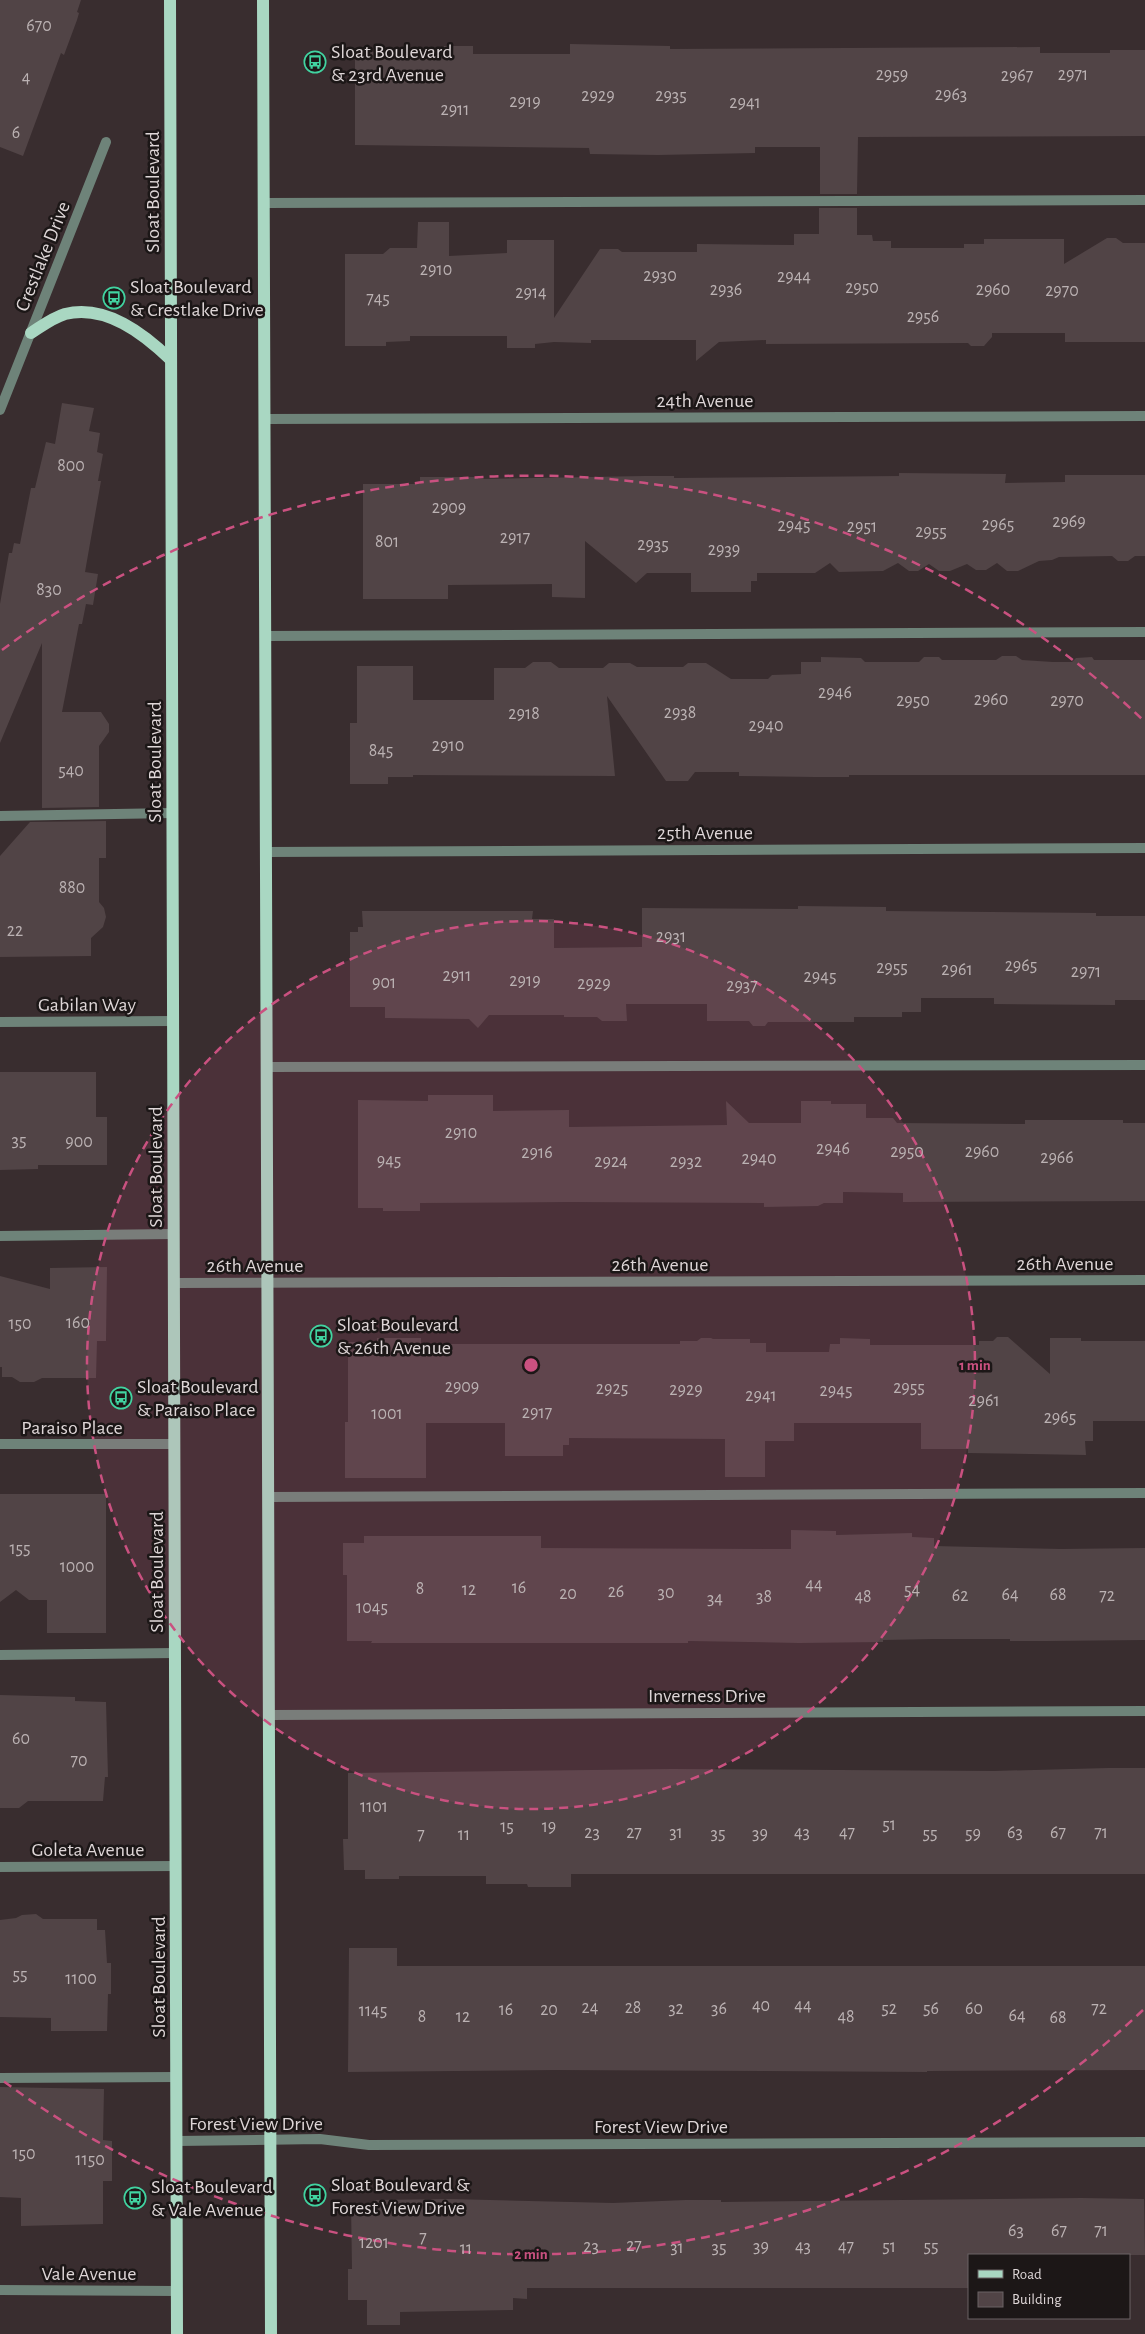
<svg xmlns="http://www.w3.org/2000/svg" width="1145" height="2334" font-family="'Alegreya Sans',sans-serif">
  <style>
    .building { fill: #514446 }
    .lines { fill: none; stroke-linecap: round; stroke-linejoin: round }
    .service { stroke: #6e8379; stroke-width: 10 }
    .minor { stroke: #6e8379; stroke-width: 10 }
    .primary { stroke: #a9d7c2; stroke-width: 12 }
    .ring { fill: none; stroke: #ca5180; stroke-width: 2.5; stroke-dasharray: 9 6 }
    .labels { text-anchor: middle; stroke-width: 5; stroke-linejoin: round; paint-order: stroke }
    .number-label { font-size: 18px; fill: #bbb2b3 }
    .poi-label { font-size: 20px; fill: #ded6d7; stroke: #1c1717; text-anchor: start }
    .street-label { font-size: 20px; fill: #ded6d7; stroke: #1c1717 }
    .centre { fill: #ca5180; stroke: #1c1717; stroke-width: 2.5 }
    .ring-label { font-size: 15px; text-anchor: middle; font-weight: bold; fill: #ca5180; stroke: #1c1717; stroke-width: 5; stroke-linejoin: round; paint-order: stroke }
  </style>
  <rect width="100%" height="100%" fill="#392d2f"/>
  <g class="building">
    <polygon points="0,0 81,0 77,12 79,13 77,20 64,55 61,53 23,156 0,147"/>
    <polygon points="570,44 670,46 670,49 1040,47 1040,53 1110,53 1110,50 1145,50 1145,136 858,137 857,194 820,194 820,147 755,147 755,153 658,155 590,154 589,148 355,145 355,52 444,51 444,46 473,46 473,54 570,54"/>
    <polygon points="819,208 857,208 857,235 872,235 873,241 891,241 891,248 964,248 964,244 984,244 984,239 1064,239 1064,264 1107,238 1116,238 1123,243 1145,243 1145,342 1065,342 1065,333 992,333 992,337 984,346 971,346 968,343 766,344 766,340 719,342 696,361 696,340 591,340 591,343 554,342 535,344 535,348 507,348 507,336 410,336 410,341 386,342 386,346 345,346 345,254 383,254 390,248 417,248 418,222 449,222 449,256 507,253 507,240 554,240 554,318 600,249 618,249 622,252 697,252 697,244 794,245 794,234 819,234"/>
    <polygon points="62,403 94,408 89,431 100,433 97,452 103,454 98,481 101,481 85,572 98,574 93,605 86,604 82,624 79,624 62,712 101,712 109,724 109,732 99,746 99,807 42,808 42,643 0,743 0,604 9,553 12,553 14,543 20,544 31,488 35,488 46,442 55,444"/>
    <polygon points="899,473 1006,474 1005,483 1065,482 1065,475 1145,475 1145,556 1135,556 1128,561 1118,561 1112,556 1059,557 1052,560 1039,561 1018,571 1007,571 997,563 986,570 976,570 967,564 950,571 939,571 929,564 918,571 909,571 898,563 883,571 839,572 830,563 815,573 757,573 757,581 751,581 751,592 691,592 691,573 647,573 636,583 585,541 585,598 552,597 552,584 448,585 448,599 363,599 363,484 420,484 420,477 478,477 478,479 644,476 674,476 674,478 899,476"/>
    <polygon points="1002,656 1016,656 1022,660 1053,662 1072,662 1076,658 1092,657 1094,660 1145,660 1145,775 849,775 849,777 816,777 739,776 739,772 695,772 688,781 666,781 607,696 615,776 413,775 413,777 388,777 388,784 350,784 350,723 357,723 357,666 413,666 413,700 494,700 494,668 525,668 533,662 551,662 559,668 603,668 609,663 630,663 637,667 683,667 688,663 706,663 731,679 768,679 772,675 801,674 801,662 821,662 821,657 861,658 865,662 919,662 924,657 939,657 942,660 996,660"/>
    <polygon points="106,821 106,858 99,858 99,902 104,908 106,917 103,927 91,938 91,956 0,957 0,856 30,822"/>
    <polygon points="798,906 886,907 886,911 1096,913 1096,916 1145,916 1145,1000 1115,1000 1115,1005 994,1004 994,998 921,998 921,1012 902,1012 902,1017 854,1017 854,1022 768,1022 765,1026 753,1026 749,1021 707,1021 707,1004 626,1004 627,1021 602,1021 597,1017 564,1017 564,1015 489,1015 478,1028 469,1019 385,1018 385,1007 350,1007 350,932 358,932 358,927 363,927 362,911 533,911 532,919 554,919 554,948 642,947 642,908 798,909"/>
    <polygon points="0,1072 96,1072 96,1117 107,1117 107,1165 38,1165 38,1169 0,1170"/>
    <polygon points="428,1095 493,1095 493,1111 569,1110 569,1127 727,1125 726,1101 749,1123 801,1123 801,1101 831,1101 831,1104 866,1104 866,1118 893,1118 897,1123 1025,1124 1025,1120 1123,1120 1123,1123 1145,1123 1145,1201 903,1202 903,1193 843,1192 843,1203 824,1203 818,1206 764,1207 764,1203 569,1202 420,1203 420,1211 383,1211 383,1208 358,1208 358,1100 428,1101"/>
    <polygon points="107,1267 106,1341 97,1341 96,1378 42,1378 34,1382 20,1382 12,1377 2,1377 2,1367 0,1367 0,1276 50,1289 50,1268"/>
    <polygon points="997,1337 1008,1337 1050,1374 1050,1338 1081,1338 1081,1341 1145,1341 1145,1421 1093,1421 1093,1441 1085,1441 1086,1455 968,1453 968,1449 921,1449 921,1423 794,1423 794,1441 765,1441 765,1477 725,1477 725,1439 569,1438 569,1445 563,1445 563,1456 505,1456 505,1423 426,1423 426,1478 345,1478 345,1422 348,1422 348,1342 377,1342 377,1338 421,1338 421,1344 680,1344 680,1341 697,1341 701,1338 711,1338 713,1339 750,1339 750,1343 766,1343 766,1352 829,1352 830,1344 840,1344 840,1338 870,1339 870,1345 979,1345 979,1341 993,1341"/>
    <polygon points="0,1494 106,1494 106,1633 47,1633 47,1600 29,1600 16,1590 0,1602"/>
    <polygon points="791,1530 836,1531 836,1535 912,1533 912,1537 934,1538 934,1546 1061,1549 1145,1548 1145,1640 1048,1641 1010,1641 1010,1639 934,1639 883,1640 883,1642 799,1643 688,1641 688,1643 371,1643 372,1641 347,1641 347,1575 343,1575 343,1543 364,1543 364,1536 541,1536 541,1548 791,1549"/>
    <polygon points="0,1695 75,1697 75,1701 106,1702 108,1777 105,1777 103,1801 28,1801 19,1808 0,1808"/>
    <polygon points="1108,1768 1145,1768 1145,1874 571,1874 571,1887 528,1887 527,1884 486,1884 486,1876 399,1876 399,1879 365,1879 365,1870 344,1870 343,1839 348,1839 348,1773 672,1769 994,1771"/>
    <polygon points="36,1914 43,1919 97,1919 97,1930 105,1930 107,1963 111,1963 111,1994 108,1994 107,2031 51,2031 51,2018 0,2017 0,1920 16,1918 22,1915"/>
    <polygon points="349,1948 397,1948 397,1966 1145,1966 1145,2070 927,2071 927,2072 555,2070 348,2072"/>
    <polygon points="0,2087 104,2089 103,2140 112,2141 112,2181 103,2181 103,2224 21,2226 21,2198 0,2197"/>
    <polygon points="1081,2198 1144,2199 1145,2255 969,2255 969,2288 527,2288 527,2299 513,2298 513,2310 400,2312 400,2325 367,2325 367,2300 348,2300 348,2269 352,2269 351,2204 374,2204 374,2200 450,2199 613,2203 686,2200 721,2200 721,2202"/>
  </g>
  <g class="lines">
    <g class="service">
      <polyline points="264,203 1145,200"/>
      <polyline points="266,636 1145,632"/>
      <polyline points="0,816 173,813"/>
      <polyline points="267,1067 1145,1065"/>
      <polyline points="0,1236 174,1234"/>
      <polyline points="269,1497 1145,1493"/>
      <polyline points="0,1655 175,1653"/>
      <polyline points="0,2078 177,2077"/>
    </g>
    <g class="minor">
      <polyline points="0,410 106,142"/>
      <polyline points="265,419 1145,416"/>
      <polyline points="266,852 1145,848"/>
      <polyline points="0,1022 173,1021"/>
      <polyline points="174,1283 1145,1280"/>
      <polyline points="0,1444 174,1444"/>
      <polyline points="269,1715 1145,1711"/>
      <polyline points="0,1867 176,1866"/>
      <polyline points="177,2141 320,2139 369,2145 1145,2142"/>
      <polyline points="0,2290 177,2291"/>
    </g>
    <g class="primary">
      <polyline points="170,0 177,2334"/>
      <polyline points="263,0 271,2334"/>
      <path d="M31,333C42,326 52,318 65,314C106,304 144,334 171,360"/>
    </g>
  </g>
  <circle cx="531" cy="1365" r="444" fill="#ca5180" fill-opacity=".12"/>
  <g class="ring">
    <circle cx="531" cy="1365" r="444"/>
    <path d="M1143 2010A889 889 0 0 1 2 2080M2 650A889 889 0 0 1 1143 720"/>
  </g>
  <defs>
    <g id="bus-ring" transform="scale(1.125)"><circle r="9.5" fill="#1c1717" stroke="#41d4a1" stroke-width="1.5"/><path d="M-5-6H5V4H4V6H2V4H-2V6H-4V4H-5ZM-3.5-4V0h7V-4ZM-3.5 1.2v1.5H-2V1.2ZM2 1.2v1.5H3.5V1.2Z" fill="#41d4a1"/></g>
  </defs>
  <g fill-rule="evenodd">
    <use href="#bus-ring" x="315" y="62"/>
    <use href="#bus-ring" x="114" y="298"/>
    <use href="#bus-ring" x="321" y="1336"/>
    <use href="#bus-ring" x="121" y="1398"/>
    <use href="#bus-ring" x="315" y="2195"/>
    <use href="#bus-ring" x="135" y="2198"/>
  </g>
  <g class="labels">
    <g class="number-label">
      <text x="39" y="31">670</text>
      <text x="892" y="80">2959</text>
      <text x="1073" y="80">2971</text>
      <text x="1017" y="81">2967</text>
      <text x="26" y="83">4</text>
      <text x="951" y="100">2963</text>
      <text x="598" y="101">2929</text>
      <text x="671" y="101">2935</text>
      <text x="525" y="107">2919</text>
      <text x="745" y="108">2941</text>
      <text x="455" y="115">2911</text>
      <text x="16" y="138">6</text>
      <text x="436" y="275">2910</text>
      <text x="660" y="281">2930</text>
      <text x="794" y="282">2944</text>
      <text x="862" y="293">2950</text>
      <text x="726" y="295">2936</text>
      <text x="993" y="295">2960</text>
      <text x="1062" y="296">2970</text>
      <text x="531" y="298">2914</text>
      <text x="378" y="304">745</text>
      <text x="923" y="322">2956</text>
      <text x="71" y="471">800</text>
      <text x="449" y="513">2909</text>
      <text x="1069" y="527">2969</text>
      <text x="998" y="530">2965</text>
      <text x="794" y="531">2945</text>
      <text x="862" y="532">2951</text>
      <text x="931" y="537">2955</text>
      <text x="515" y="543">2917</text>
      <text x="387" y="547">801</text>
      <text x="653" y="550">2935</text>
      <text x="724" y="555">2939</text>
      <text x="49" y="595">830</text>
      <text x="835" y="698">2946</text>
      <text x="991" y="705">2960</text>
      <text x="913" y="706">2950</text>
      <text x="1067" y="706">2970</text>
      <text x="680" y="718">2938</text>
      <text x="524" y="719">2918</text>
      <text x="766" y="731">2940</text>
      <text x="448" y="751">2910</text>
      <text x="381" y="756">845</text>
      <text x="71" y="776">540</text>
      <text x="72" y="893">880</text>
      <text x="15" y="936">22</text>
      <text x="671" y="942">2931</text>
      <text x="1021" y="971">2965</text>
      <text x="892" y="973">2955</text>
      <text x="957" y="975">2961</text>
      <text x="1086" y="977">2971</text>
      <text x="457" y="981">2911</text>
      <text x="820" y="982">2945</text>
      <text x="525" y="986">2919</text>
      <text x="384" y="988">901</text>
      <text x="594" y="989">2929</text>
      <text x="742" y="991">2937</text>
      <text x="461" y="1138">2910</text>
      <text x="19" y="1146">35</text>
      <text x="79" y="1147">900</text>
      <text x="833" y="1154">2946</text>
      <text x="907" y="1157">2950</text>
      <text x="982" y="1157">2960</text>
      <text x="537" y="1158">2916</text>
      <text x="1057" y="1163">2966</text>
      <text x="759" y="1164">2940</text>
      <text x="389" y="1166">945</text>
      <text x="611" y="1167">2924</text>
      <text x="686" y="1167">2932</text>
      <text x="78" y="1328">160</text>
      <text x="20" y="1329">150</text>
      <text x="462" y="1392">2909</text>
      <text x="909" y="1393">2955</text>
      <text x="612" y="1394">2925</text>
      <text x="686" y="1395">2929</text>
      <text x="836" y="1396">2945</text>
      <text x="761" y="1401">2941</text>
      <text x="984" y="1406">2961</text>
      <text x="537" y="1418">2917</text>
      <text x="387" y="1419">1001</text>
      <text x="1060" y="1423">2965</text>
      <text x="20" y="1554">155</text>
      <text x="77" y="1572">1000</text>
      <text x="814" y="1590">44</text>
      <text x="519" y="1593">16</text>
      <text x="420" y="1594">8</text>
      <text x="469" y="1595">12</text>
      <text x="912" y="1595">54</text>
      <text x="616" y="1597">26</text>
      <text x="666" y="1598">30</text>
      <text x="568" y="1599">20</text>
      <text x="1010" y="1600">64</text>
      <text x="1058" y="1600">68</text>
      <text x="960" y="1601">62</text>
      <text x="1107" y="1601">72</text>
      <text x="764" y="1602">38</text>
      <text x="863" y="1602">48</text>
      <text x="715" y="1604">34</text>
      <text x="372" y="1613">1045</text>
      <text x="21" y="1744">60</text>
      <text x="79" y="1766">70</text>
      <text x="374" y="1812">1101</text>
      <text x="889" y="1830">51</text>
      <text x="507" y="1832">15</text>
      <text x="549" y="1832">19</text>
      <text x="592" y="1838">23</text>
      <text x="634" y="1838">27</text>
      <text x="676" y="1838">31</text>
      <text x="802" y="1838">43</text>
      <text x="847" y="1838">47</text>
      <text x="1015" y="1838">63</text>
      <text x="1058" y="1838">67</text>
      <text x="1101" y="1838">71</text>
      <text x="718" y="1839">35</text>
      <text x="760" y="1839">39</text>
      <text x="930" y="1839">55</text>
      <text x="973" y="1839">59</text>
      <text x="421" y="1840">7</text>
      <text x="464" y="1840">11</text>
      <text x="20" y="1980">55</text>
      <text x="81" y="1984">1100</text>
      <text x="761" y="2011">40</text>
      <text x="803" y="2011">44</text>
      <text x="590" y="2013">24</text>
      <text x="633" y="2013">28</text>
      <text x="676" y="2014">32</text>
      <text x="719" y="2014">36</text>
      <text x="889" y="2014">52</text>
      <text x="931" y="2014">56</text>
      <text x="974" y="2014">60</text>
      <text x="1099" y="2014">72</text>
      <text x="506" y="2015">16</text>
      <text x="549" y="2015">20</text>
      <text x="373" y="2016">1145</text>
      <text x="1017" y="2021">64</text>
      <text x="422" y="2022">8</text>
      <text x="463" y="2022">12</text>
      <text x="846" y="2022">48</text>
      <text x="1058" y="2023">68</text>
      <text x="24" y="2159">150</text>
      <text x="90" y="2165">1150</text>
      <text x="1016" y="2236">63</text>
      <text x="1059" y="2236">67</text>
      <text x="1101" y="2236">71</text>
      <text x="423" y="2243">7</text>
      <text x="374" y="2248">1201</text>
      <text x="634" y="2251">27</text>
      <text x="591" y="2252">23</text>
      <text x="761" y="2252">39</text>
      <text x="803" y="2252">43</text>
      <text x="846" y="2252">47</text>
      <text x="889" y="2252">51</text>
      <text x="931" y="2252">55</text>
      <text x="677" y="2253">31</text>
      <text x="719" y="2253">35</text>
      <text x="466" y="2254">11</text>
    </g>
    <g class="poi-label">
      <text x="331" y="58">Sloat Boulevard<tspan x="331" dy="23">&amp; 23rd Avenue</tspan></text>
      <text x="130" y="293">Sloat Boulevard<tspan x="130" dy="23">&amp; Crestlake Drive</tspan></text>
      <text x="337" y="1331">Sloat Boulevard<tspan x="337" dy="23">&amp; 26th Avenue</tspan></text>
      <text x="137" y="1393">Sloat Boulevard<tspan x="137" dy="23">&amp; Paraiso Place</tspan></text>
      <text x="331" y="2191">Sloat Boulevard &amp;<tspan x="331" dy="23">Forest View Drive</tspan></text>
      <text x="151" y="2193">Sloat Boulevard<tspan x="151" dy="23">&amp; Vale Avenue</tspan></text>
    </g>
    <g class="street-label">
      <text transform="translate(152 192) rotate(-90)" y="7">Sloat Boulevard</text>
      <text transform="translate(42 256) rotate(-68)" y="7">Crestlake Drive</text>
      <text x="705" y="407">24th Avenue</text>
      <text transform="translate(154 762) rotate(-90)" y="7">Sloat Boulevard</text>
      <text x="705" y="839">25th Avenue</text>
      <text x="87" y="1011">Gabilan Way</text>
      <text transform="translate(155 1167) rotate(-90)" y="7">Sloat Boulevard</text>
      <text x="1065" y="1270">26th Avenue</text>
      <text x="660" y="1271">26th Avenue</text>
      <text x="255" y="1272">26th Avenue</text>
      <text x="72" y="1434">Paraiso Place</text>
      <text transform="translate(156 1572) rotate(-90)" y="7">Sloat Boulevard</text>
      <text x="707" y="1702">Inverness Drive</text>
      <text x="88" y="1856">Goleta Avenue</text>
      <text transform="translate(158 1977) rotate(-90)" y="7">Sloat Boulevard</text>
      <text x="256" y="2130">Forest View Drive</text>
      <text x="661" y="2133">Forest View Drive</text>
      <text x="89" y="2280">Vale Avenue</text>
    </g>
  </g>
  <circle cx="531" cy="1365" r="8" class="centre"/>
  <g class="ring-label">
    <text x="975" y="1370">1 min</text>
    <text x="531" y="2259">2 min</text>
  </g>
  <rect x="968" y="2254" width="162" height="65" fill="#1c1717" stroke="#6a6364"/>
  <rect x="978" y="2270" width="25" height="8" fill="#a9d7c2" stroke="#6a6364"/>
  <text x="1012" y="2279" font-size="15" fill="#ded6d7">Road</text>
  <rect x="978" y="2292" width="25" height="15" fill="#514446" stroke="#6a6364"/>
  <text x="1012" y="2304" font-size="15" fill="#ded6d7">Building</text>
</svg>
